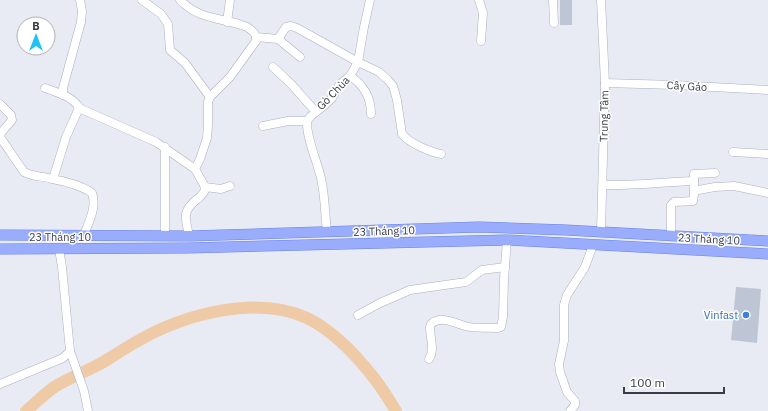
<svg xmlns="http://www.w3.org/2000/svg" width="768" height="411" font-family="'IBM Plex Sans',sans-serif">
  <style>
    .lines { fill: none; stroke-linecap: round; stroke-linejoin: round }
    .river { stroke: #efcaa6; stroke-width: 12 }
    .building { fill: #bec5d5 }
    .minor-casing { stroke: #abb0bf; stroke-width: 9 }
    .major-casing { stroke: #6983e2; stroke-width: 11 }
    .minor { stroke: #fff; stroke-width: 8 }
    .major { stroke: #99adfc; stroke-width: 10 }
    .shop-dot { fill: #3f7fe0; stroke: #fff; stroke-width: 1.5 }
    .labels { text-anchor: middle; stroke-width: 3; stroke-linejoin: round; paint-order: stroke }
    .street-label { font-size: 11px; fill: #373c47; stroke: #fff }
    .shop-label { font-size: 11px; fill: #366cbe; stroke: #fff; text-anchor: end }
  </style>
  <rect width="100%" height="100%" fill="#e9ebf4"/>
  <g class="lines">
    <path class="river" d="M26,411C36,403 46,392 56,386C71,377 90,370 105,361C115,355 125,348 136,342C182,315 256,294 307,318C334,331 356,355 374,378C382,388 389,400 396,411"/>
  </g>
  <g class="building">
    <rect x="560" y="0" width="12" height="25"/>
    <polygon points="736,287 761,289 757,343 731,340"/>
  </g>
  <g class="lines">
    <g class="minor-casing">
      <g id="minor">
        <polyline points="142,0 161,14 168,24 170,50 185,63 210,97"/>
        <path d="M180,0C200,21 223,17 247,27C253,31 257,34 256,41L230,77L210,97L208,102V125L207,138L200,159L195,169L204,185L205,190C203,195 200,197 196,200C181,213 186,218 189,236"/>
        <polyline points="479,0 483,13 481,41"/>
        <polyline points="553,0 554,23"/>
        <polyline points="227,22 230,0"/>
        <polyline points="256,37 278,39 300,57"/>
        <path d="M278,39L286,27L291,26L297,28L358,62L379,72L388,80L393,86L397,100L402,134C409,143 430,152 441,154"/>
        <polyline points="273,67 291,84 316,112"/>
        <path d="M350,76C364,85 371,98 371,114"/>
        <polyline points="605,83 675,85 768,90"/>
        <path d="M45,88C56,92 74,97 79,108L66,137L53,179"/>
        <polyline points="63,95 63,88 81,22 82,11 80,0"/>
        <path d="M0,104L11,115L12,120L1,133L0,137L24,172C33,177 43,176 52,179C64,181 83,186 92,193C97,207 89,221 84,235"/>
        <polyline points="79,108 156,142 195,169"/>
        <polyline points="263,126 288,121 307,121"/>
        <polyline points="165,147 165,235"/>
        <polyline points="733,152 768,154"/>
        <polyline points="694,181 694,174 715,173"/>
        <path d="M603,185C633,186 663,182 694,181V194L693,201L674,202L671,205V235"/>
        <polyline points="205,187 221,189 230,186"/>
        <polyline points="698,190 715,187 734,186 768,193"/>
        <polyline points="601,231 605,83 601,0"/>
        <path d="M327,232C325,214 325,196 321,178C317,161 306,137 307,121L311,116L326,104L332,98L340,84L350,76L358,62L364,27L370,0"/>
        <polyline points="59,249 62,267 70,351 84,391 88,411"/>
        <polyline points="358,315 380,303 410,290 466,282 482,270 505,267"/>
        <path d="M429,359C435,350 430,338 430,327L431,324C442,315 454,323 465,326C475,329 487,327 498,328L501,327L503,317L504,279L507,240"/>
        <polyline points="0,384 63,358 70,351"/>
        <polyline points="570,411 575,405 575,401 567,392 560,372 559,364 564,341 564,305 567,295 585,267 593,245"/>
      </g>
    </g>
    <g class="major-casing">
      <g id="major">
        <polyline points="0,235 189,236 479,227 566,230 768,241"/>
        <polyline points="0,249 188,248 507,240 768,254"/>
      </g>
    </g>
    <use href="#minor" class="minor"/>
    <use href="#major" class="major"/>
  </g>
  <circle class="shop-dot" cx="746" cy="315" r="4"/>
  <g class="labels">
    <g class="street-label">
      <text transform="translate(687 86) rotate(3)" y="4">Cây Gáo</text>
      <text transform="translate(333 93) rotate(-46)" y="4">Gò Chùa</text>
      <text transform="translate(604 116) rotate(-89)" y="4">Trung Tâm</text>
      <text transform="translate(384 231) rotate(-2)" y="4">23 Tháng 10</text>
      <text x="60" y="241">23 Tháng 10</text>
      <text transform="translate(709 239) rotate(3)" y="4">23 Tháng 10</text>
    </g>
    <g class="shop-label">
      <text x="738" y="319">Vinfast</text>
    </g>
  </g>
  <g transform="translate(36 36)"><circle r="19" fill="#ffffff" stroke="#afb1b5"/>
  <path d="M0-3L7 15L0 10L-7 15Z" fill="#1ec3f5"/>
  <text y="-6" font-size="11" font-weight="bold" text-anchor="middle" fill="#373c47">B</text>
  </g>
  <path d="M624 387v6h100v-6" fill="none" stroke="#373c47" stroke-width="2"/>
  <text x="630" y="387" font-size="12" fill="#373c47" stroke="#ffffff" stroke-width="3" paint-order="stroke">100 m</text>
</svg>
